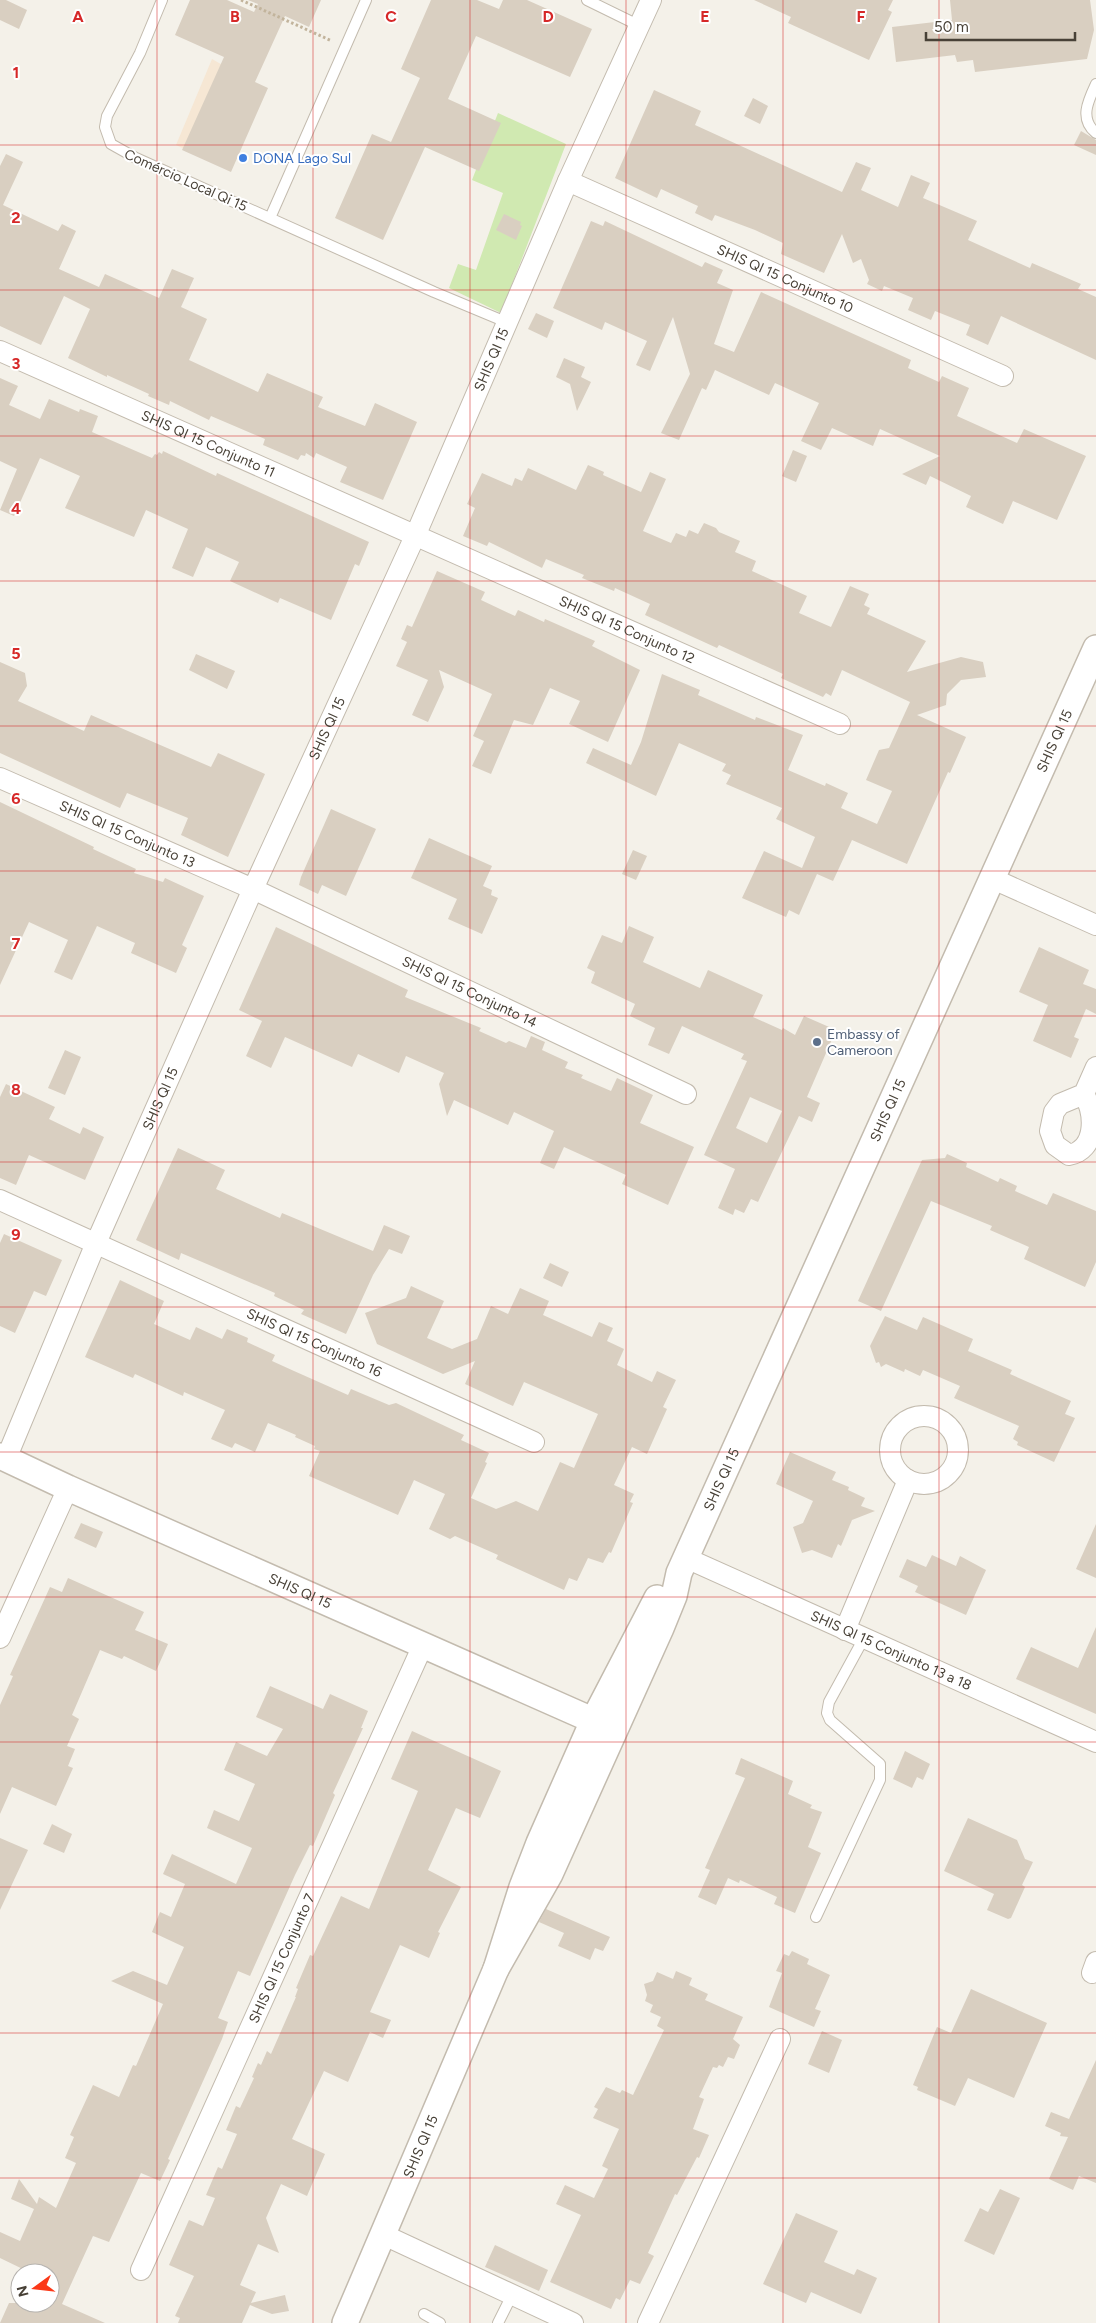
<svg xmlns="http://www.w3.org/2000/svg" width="1096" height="2323" font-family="Figtree,sans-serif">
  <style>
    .commercial { fill: #f6e7d4 }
    .garden { fill: #d0e9b1 }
    .building { fill: #d9cfc1; fill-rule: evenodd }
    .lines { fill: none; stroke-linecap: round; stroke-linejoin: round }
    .service-casing { stroke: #c3bbae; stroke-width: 12 }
    .minor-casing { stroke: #c3bbae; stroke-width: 22 }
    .tertiary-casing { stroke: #c3bbae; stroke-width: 28 }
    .path { stroke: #c2b49c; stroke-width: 3; stroke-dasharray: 2.5 2.5; stroke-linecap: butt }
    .service { stroke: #fff; stroke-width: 10 }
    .minor { stroke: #fff; stroke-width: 20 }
    .tertiary { stroke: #fff; stroke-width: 25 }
    .grid { fill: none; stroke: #d62828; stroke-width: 1; stroke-opacity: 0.55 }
    .shop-dot { fill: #3f7fe0; stroke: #fff; stroke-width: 2 }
    .service-dot { fill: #5c6f8a; stroke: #fff; stroke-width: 2 }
    .labels { text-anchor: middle; stroke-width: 4; stroke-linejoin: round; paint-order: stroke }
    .shop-label { font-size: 14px; fill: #366cbe; stroke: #fff; text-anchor: start }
    .street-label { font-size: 14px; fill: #484137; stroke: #fff }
    .service-label { font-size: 14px; fill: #4e5e75; stroke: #fff; text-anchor: start }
    .grid-label { font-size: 16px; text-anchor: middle; font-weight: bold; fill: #d62828; stroke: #fff; stroke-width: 4; stroke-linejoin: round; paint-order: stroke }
  </style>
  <rect width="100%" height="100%" fill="#f4f1e9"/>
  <polygon class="commercial" points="212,59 256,84 223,167 176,145"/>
  <polygon class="garden" points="498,113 566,144 501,313 449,288 458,264 476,270 503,193 472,180"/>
  <g class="building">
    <polygon points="0,0 6,0 27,10 19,29 0,20"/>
    <polygon points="190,0 227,0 254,12 258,4 248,0 321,0 309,27 285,16 255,82 268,88 231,172 182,150 224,57 175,35"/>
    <polygon points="431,0 477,0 499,9 503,0 527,0 592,29 570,77 476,36 448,99 501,123 479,171 425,147 383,240 335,218 372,134 391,142 420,78 401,69"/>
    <polygon points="754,0 893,0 888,10 892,12 869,60 788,23 791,17"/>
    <polygon points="950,0 1090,0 1094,30 1087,59 975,72 973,60 957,62 955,55 896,62 892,27 952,20"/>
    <polygon points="654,90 701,111 695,125 842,192 856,162 871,168 861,190 898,207 911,175 930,183 923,198 977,221 968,240 1030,268 1032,263 1081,284 1078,289 1096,297 1096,360 1001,316 988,345 966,335 970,325 935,311 931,320 908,310 913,298 884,286 882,291 867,284 869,280 861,259 853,263 842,234 824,273 781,254 783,243 755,230 715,215 712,221 695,213 698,206 661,189 657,198 615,178"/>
    <polygon points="753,98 768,106 760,124 744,116"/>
    <polygon points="1081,131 1096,140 1096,155 1074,145"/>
    <polygon points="6,154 23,162 3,205 58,231 62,224 76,231 59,269 99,287 105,274 159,298 172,269 194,278 181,307 207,319 189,360 258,392 267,373 323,397 318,407 365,426 375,403 417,422 383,500 340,482 347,467 316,453 314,458 306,453 305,456 301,455 298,460 263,445 265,439 211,416 209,420 170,401 169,405 148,396 149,394 107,375 107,377 68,358 90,309 64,296 41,345 0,326 0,166"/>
    <polygon points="504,214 521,222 520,225 522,226 516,240 496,230"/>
    <polygon points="591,221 603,226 605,221 702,267 705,262 723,270 717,283 733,290 714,344 734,352 761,292 911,360 908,368 939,382 942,376 969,388 957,416 1017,443 1024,429 1086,456 1057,520 1013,501 1003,524 966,507 971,496 930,476 926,485 902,474 940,456 880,429 873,446 832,428 821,450 801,441 819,403 775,383 769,395 715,370 706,390 702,388 679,440 661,433 690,374 673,317 650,371 636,365 647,341 605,322 602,330 553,308"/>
    <polygon points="536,313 554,321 547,338 528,329"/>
    <polygon points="564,358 585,367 581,377 591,382 577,411 570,384 556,377"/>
    <polygon points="0,378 18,386 9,405 40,419 49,399 79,412 80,409 98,416 92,432 152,458 155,454 157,455 159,452 162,454 163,451 216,476 217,473 369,542 359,566 355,564 331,620 280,598 278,603 230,581 239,562 206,547 193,577 172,568 188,529 146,510 134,537 65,508 80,476 40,458 14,516 0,510 17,469 0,461"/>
    <polygon points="793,450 807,456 796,482 782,476"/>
    <polygon points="588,465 604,472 603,475 641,492 650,472 666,479 643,531 671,543 676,533 686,537 689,530 698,534 704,523 716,528 719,532 740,541 735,552 756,561 752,571 807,596 799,613 831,627 850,586 869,594 864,605 870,608 867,614 926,641 907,672 961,657 983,662 986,677 961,680 947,694 946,705 917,715 966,737 950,773 948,772 907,864 852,840 833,881 817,874 799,915 789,910 786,917 742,898 764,851 802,868 815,837 776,819 782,808 726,784 731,775 722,771 726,764 679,743 656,796 586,763 593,748 631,765 641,742 662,674 700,690 698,695 755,720 756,717 803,735 788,770 825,786 826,783 848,793 841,808 877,824 892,791 866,780 879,750 889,748 910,702 842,670 831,696 826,693 823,697 781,678 783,674 719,645 717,648 645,615 650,604 615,588 614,591 582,578 584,575 546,559 542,568 489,542 487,546 463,536 475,508 467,504 482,473 512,486 515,478 522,481 528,468 576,490"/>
    <polygon points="437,571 485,592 481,600 515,616 518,610 544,622 545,619 595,641 592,646 640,670 608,742 569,724 580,701 550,688 533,725 514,720 491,774 472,766 484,741 473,736 492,694 439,670 444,687 428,722 412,715 428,680 396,666 407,642 401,639 407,625 412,627"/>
    <polygon points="196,654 235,671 227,689 189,670"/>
    <polygon points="0,662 25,673 27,686 18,701 84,731 91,715 211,767 218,753 265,774 228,857 181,835 188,818 127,793 120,808 0,753"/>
    <polygon points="0,802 94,847 93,849 136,869 134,873 163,882 165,878 204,896 182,945 187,948 176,973 131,953 135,943 97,926 72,980 54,972 68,940 29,922 0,985"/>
    <polygon points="331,809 376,829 346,896 322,885 318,894 299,885 301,877"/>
    <polygon points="429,838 492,866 483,886 492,890 491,895 498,898 482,934 448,919 457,899 411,878"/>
    <polygon points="633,850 647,856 636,880 622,874"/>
    <path d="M629,926L654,937L643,962L700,988L708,970L763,995L753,1017L782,1030L783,1028L795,1035L804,1016L836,1030L807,1097L820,1103L812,1122L799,1116L758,1202L751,1199L744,1213L735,1209L733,1215L718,1208L735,1169L704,1155L747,1061L741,1059L744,1054L682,1026L669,1054L648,1045L655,1028L630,1016L635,1004L591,983L595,972L587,968L602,935L622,943ZM750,1097L782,1111L767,1143L736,1128Z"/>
    <polygon points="276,927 408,990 405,997 481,1028 479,1031 506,1043 509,1041 526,1048 531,1036 545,1042 542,1050 568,1062 565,1068 583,1075 581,1078 611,1091 617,1078 653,1095 640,1123 694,1147 668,1205 622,1184 626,1175 564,1147 554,1169 540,1163 554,1131 514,1112 508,1125 454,1100 447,1116 439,1084 444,1073 406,1056 399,1073 358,1054 352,1067 285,1037 271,1068 246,1056 262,1021 239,1010"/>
    <polygon points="1039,947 1089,970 1083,984 1096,989 1096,1014 1086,1009 1074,1037 1079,1039 1071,1058 1033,1041 1048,1005 1019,992"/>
    <polygon points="65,1050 81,1057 65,1095 48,1088"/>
    <polygon points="6,1084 55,1107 49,1119 80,1134 83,1127 104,1137 85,1180 29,1155 16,1185 0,1178 0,1097"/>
    <polygon points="178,1148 225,1170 216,1189 280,1218 282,1213 373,1251 384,1225 410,1236 402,1254 389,1249 373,1275 346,1334 301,1314 304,1310 274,1296 275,1293 181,1253 179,1260 136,1240"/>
    <polygon points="947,1154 967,1163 966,1167 979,1173 998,1182 1000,1178 1017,1186 1015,1191 1047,1205 1053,1193 1096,1211 1096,1262 1085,1287 1024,1259 1029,1247 990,1230 992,1226 931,1201 881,1311 858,1301 922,1160 945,1158"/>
    <polygon points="4,1234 62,1260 46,1296 34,1291 15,1333 0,1326 0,1243"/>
    <polygon points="550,1263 569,1272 562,1287 543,1278"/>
    <polygon points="120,1280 164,1301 154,1324 190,1340 196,1327 222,1339 227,1329 248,1338 247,1342 275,1355 272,1361 294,1371 348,1395 351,1389 389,1405 396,1403 464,1435 461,1440 489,1453 485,1462 487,1463 471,1498 496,1509 516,1501 538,1511 560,1462 574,1468 598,1414 524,1382 513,1406 465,1384 475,1361 443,1374 377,1344 365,1313 406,1298 411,1286 444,1301 427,1338 452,1349 477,1339 491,1306 508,1314 520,1288 549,1301 543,1315 592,1337 599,1322 613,1328 607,1341 624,1349 617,1365 652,1382 657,1371 676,1380 663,1407 667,1409 647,1454 632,1447 614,1485 634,1494 630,1502 633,1503 611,1553 609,1552 603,1563 588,1558 577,1581 569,1578 564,1590 496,1559 498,1555 455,1536 450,1539 429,1529 445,1494 414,1480 398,1515 309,1476 320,1451 314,1449 315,1446 295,1437 296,1435 268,1423 255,1452 235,1443 232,1448 211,1439 225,1410 184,1392 183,1396 135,1374 133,1378 85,1357"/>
    <polygon points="885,1316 917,1330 923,1317 973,1339 968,1351 1012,1370 1010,1374 1071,1401 1065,1414 1075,1418 1054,1462 1017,1445 1018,1442 1013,1439 1019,1426 954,1398 960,1386 923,1370 920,1376 905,1369 904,1372 886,1364 881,1367 879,1362 876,1363 870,1346"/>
    <polygon points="790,1452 836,1472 832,1480 849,1487 848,1490 865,1498 861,1506 875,1511 852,1520 841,1546 838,1544 832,1558 812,1550 802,1553 793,1527 803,1523 813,1501 776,1484"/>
    <polygon points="81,1523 103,1532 96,1548 74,1538"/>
    <polygon points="1096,1524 1096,1578 1076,1569"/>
    <polygon points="932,1555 956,1566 960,1556 986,1570 966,1615 915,1592 918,1586 899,1577 907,1559 926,1567"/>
    <polygon points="68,1578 144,1612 135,1630 168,1644 156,1671 124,1656 122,1659 100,1650 72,1715 79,1719 67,1746 75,1749 68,1766 73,1768 56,1806 12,1787 0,1814 0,1705 13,1676 10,1675 50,1587 62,1592"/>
    <polygon points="1096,1627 1096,1714 1016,1679 1031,1647 1078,1668"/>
    <polygon points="270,1686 323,1709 330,1694 368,1711 361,1728 363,1728 333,1793 335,1795 313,1846 310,1845 295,1875 250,1976 238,1971 218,2018 228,2022 222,2039 168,2159 170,2160 160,2181 141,2173 109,2242 93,2236 62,2304 105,2323 0,2323 9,2303 50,2303 50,2273 31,2273 0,2258 0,2232 20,2241 34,2209 11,2199 19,2179 37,2204 39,2197 56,2208 76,2163 65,2158 74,2137 70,2135 93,2085 119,2097 133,2065 136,2066 163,2004 111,1981 133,1971 167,1985 184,1947 152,1932 160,1912 171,1917 185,1884 163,1874 172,1854 236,1884 252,1848 207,1828 214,1810 239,1821 255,1784 224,1770 236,1742 267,1756 283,1729 256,1717"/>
    <polygon points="412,1731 501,1771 480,1818 456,1808 428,1870 461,1887 438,1932 440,1933 429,1958 400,1945 370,2012 391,2020 383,2038 370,2032 348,2082 324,2071 292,2139 325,2154 307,2196 281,2184 266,2218 279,2253 258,2244 240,2285 256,2292 251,2303 285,2295 289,2311 272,2314 250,2305 242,2323 178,2323 180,2318 175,2316 194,2276 169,2265 189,2220 203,2226 215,2198 206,2195 218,2167 222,2169 237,2134 226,2130 236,2106 240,2108 254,2078 252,2077 258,2063 261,2065 267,2051 271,2054 296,1997 295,1997 298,1989 296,1988 310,1955 313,1956 341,1896 369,1909 418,1791 391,1779"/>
    <polygon points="905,1751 930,1764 923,1780 917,1777 912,1788 893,1779"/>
    <polygon points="741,1758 793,1781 788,1794 812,1805 810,1808 822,1812 808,1847 821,1853 795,1913 774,1904 777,1897 740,1880 739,1883 728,1878 716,1905 698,1897 710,1870 705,1868 745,1778 735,1774"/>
    <polygon points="968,1818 1017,1840 1025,1859 1033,1862 1022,1885 1025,1887 1011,1918 1008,1919 987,1910 994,1894 944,1871"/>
    <polygon points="52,1824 72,1834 64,1853 43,1844"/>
    <polygon points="0,1838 28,1850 0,1910"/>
    <polygon points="546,1909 610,1937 603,1951 595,1948 590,1960 558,1946 564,1933 539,1922"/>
    <polygon points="792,1951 809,1959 807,1964 830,1975 815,2009 821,2011 814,2027 769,2007 782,1973 776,1971 784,1954 789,1956"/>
    <polygon points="676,1971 692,1978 689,1985 708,1994 705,2000 743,2017 733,2039 740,2045 734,2059 728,2057 723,2067 719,2065 717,2068 713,2067 699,2097 704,2099 693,2129 709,2135 699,2158 697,2157 677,2195 675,2194 648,2253 654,2256 640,2284 630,2280 620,2300 616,2298 611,2309 550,2282 581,2215 556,2204 565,2185 594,2198 608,2169 602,2166 619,2129 593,2118 598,2109 594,2107 606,2087 620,2093 622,2090 633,2095 664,2030 657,2026 661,2017 650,2012 653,2005 645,2001 647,1995 644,1984 653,1981 657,1972 673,1979"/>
    <polygon points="971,1989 1047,2023 1014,2098 968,2078 955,2106 917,2090 918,2087 913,2085 937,2027 951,2033"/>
    <polygon points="822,2031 842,2040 829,2073 808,2064"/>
    <polygon points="1096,2060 1096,2183 1079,2176 1073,2190 1049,2179 1068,2137 1060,2136 1061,2133 1045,2126 1051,2112 1069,2119"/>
    <polygon points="1000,2189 1020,2198 994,2255 964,2241 980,2208 988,2212"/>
    <polygon points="796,2213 838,2231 824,2262 854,2275 857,2269 877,2278 861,2314 811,2292 806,2303 763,2284"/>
    <polygon points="495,2245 548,2270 539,2291 485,2267"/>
  </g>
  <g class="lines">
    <g class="service-casing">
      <g id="service">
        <polyline points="162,0 140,53 107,116 105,127 111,144 136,158 434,292 506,322"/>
        <polyline points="587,0 640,26"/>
        <path d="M1096,84C1088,101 1079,119 1096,133"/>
        <polyline points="270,218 366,0"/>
        <polyline points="816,1917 880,1780 880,1764 830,1720 827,1713 829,1702 864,1638"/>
        <polyline points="424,2314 440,2323"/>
        <polyline points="498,2323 512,2295"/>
      </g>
    </g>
    <g class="minor-casing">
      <g id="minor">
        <path id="s1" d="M568,181L1003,376"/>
        <path id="s2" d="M0,351L840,724"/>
        <path id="s3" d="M0,778L253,889L686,1094"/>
        <polyline points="991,878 1096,925"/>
        <path d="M1084,1094C1096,1116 1096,1150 1069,1155L1055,1145L1050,1131L1054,1112L1060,1104L1084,1094L1096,1067"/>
        <path id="s4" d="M0,1200L534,1442"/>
        <circle cx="924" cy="1450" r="34"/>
        <path id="s5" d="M6,1459L96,1243L253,889L416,534L568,181L651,0"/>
        <path id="s6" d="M686,1558L1096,1742"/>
        <polyline points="845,1630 908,1480"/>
        <polyline points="0,1638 68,1488"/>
        <polyline points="1092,1973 1096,1962"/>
        <polyline points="384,2235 573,2323"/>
        <path id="s7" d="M141,2270L423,1645"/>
        <polyline points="648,2323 780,2039"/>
      </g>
    </g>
    <g class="tertiary-casing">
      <g id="tertiary">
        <path id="s8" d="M0,1456L68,1488L608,1727"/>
        <path id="s9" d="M496,1969L550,1874L661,1628L674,1596L679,1573L1096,648"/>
        <path id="s10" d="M345,2323L496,1969L522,1887L539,1843L593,1721L657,1598"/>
      </g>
    </g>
    <polyline class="path" points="241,0 332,41"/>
    <use href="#service" class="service"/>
    <use href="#minor" class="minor"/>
    <use href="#tertiary" class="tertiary"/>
  </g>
  <path class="grid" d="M157,0V2323M313,0V2323M470,0V2323M626,0V2323M783,0V2323M939,0V2323M0,145H1096M0,290H1096M0,436H1096M0,581H1096M0,726H1096M0,871H1096M0,1016H1096M0,1162H1096M0,1307H1096M0,1452H1096M0,1597H1096M0,1742H1096M0,1887H1096M0,2033H1096M0,2178H1096"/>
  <circle class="shop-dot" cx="243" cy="158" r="5"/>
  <circle class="service-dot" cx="817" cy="1042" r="5"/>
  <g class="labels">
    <g class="shop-label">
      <text x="253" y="163">DONA Lago Sul</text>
    </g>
    <g class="street-label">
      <text transform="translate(186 180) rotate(24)" y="5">Comércio Local Qi 15</text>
      <text dy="5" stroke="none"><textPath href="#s1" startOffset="238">SHIS QI 15 Conjunto 10</textPath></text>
      <text dy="5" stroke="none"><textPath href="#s5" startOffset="1202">SHIS QI 15</textPath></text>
      <text dy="5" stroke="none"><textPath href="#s2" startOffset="228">SHIS QI 15 Conjunto 11</textPath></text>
      <text dy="5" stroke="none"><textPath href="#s2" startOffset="686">SHIS QI 15 Conjunto 12</textPath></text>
      <text dy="5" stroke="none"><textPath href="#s5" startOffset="798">SHIS QI 15</textPath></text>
      <text dy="5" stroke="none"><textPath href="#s9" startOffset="1350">SHIS QI 15</textPath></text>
      <text dy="5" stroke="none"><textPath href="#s3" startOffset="139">SHIS QI 15 Conjunto 13</textPath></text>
      <text dy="5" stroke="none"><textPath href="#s3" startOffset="516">SHIS QI 15 Conjunto 14</textPath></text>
      <text dy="5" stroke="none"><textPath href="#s5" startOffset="392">SHIS QI 15</textPath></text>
      <text dy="5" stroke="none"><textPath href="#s9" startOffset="945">SHIS QI 15</textPath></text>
      <text dy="5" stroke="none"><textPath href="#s4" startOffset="345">SHIS QI 15 Conjunto 16</textPath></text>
      <text dy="5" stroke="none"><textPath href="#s9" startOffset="540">SHIS QI 15</textPath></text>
      <text dy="5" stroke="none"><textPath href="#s8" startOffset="329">SHIS QI 15</textPath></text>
      <text dy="5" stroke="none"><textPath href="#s6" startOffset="225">SHIS QI 15 Conjunto 13 a 18</textPath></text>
      <text dy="5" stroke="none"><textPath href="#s7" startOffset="342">SHIS QI 15 Conjunto 7</textPath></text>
      <text dy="5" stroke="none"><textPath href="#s10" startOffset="192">SHIS QI 15</textPath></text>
    </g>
    <g class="service-label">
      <text x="827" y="1039">Embassy of<tspan x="827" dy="16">Cameroon</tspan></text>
    </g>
  </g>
  <g class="grid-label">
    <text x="78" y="22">A</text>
    <text x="235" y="22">B</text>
    <text x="391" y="22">C</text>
    <text x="548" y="22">D</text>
    <text x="705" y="22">E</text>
    <text x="861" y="22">F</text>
    <text x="16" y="78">1</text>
    <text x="16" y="223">2</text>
    <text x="16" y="369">3</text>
    <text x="16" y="514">4</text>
    <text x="16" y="659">5</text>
    <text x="16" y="804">6</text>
    <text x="16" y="949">7</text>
    <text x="16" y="1095">8</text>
    <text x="16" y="1240">9</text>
  </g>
  <g transform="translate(35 2288) rotate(255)"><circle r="24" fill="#ffffff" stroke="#b6b3af"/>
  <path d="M0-4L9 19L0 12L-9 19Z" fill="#fb3818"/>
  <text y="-8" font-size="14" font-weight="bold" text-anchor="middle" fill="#484137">N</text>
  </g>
  <path d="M926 32v8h149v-8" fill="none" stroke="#484137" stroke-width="2.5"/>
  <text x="934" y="32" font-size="15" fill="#484137" stroke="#ffffff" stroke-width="4" paint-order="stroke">50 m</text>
</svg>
